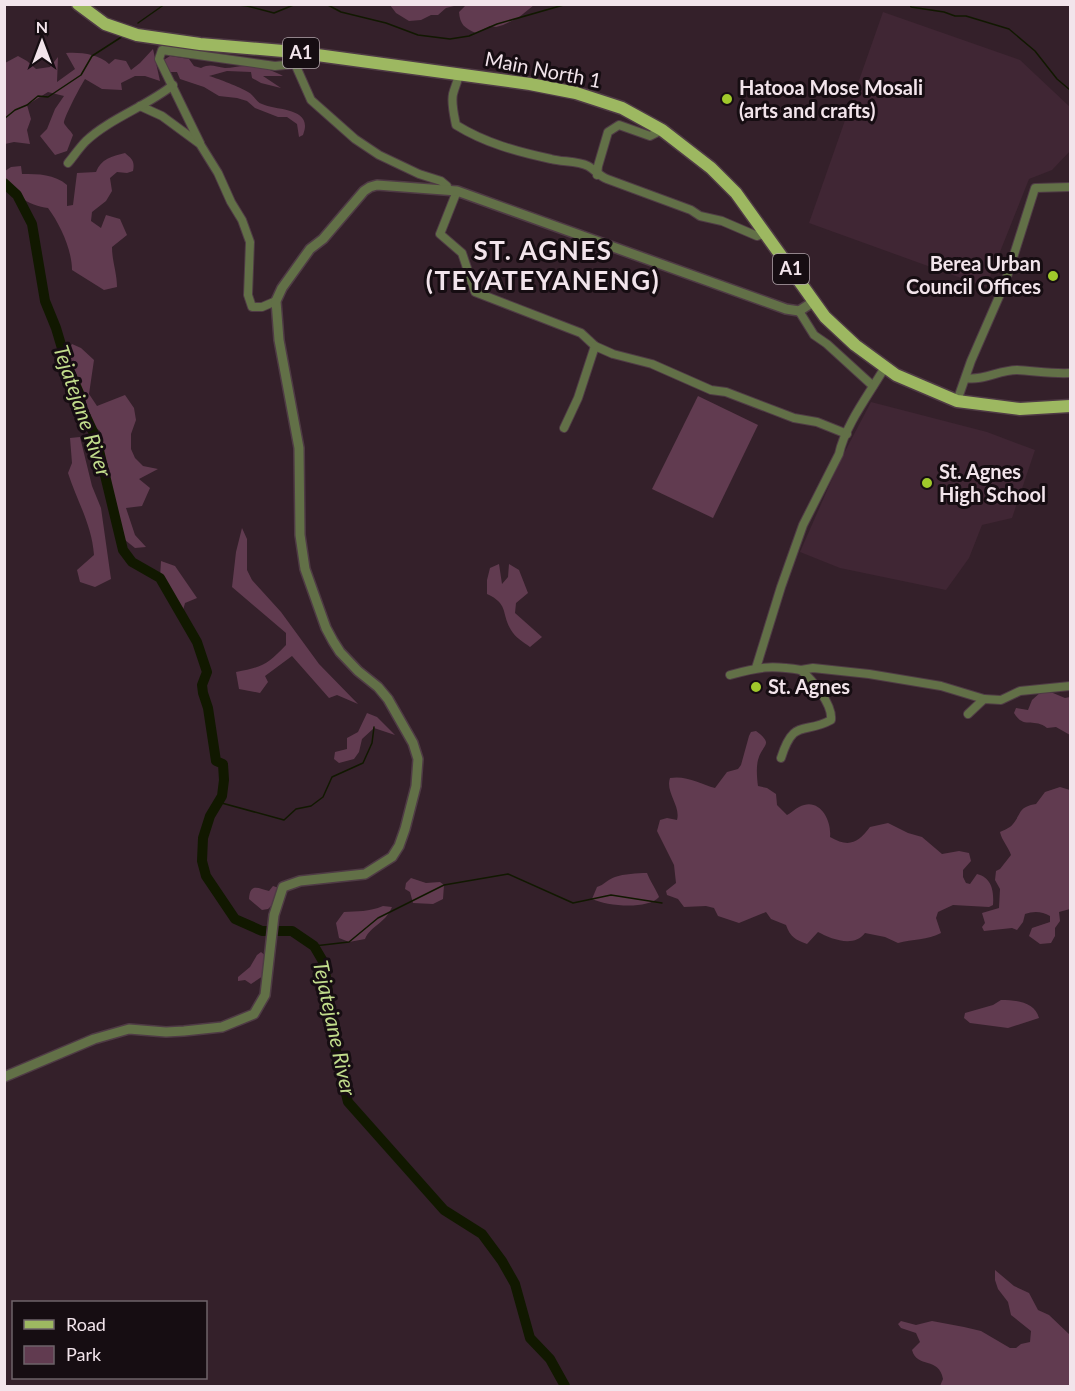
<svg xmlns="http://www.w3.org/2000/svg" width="1075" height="1391" font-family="Lato,sans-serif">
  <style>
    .built { fill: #402634 }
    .green { fill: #613b50 }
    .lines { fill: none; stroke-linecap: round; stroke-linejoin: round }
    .stream { stroke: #111800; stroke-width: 1.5 }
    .river { stroke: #111800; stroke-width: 10 }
    .minor-casing { stroke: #4f3b45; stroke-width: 10 }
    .tertiary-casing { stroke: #4f3b45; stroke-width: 12 }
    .primary-casing { stroke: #4f3b45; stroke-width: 15 }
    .minor { stroke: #627047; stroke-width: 8 }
    .tertiary { stroke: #627047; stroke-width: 9 }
    .primary { stroke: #9db861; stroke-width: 12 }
    .poi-dot { fill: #a0c92b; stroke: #160d12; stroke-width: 2 }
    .labels { text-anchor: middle; stroke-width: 6; stroke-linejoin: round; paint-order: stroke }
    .shield { fill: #160d12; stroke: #b0a4aa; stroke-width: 1.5 }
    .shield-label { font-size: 18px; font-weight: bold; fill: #f2e4eb }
    .street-label { font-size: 20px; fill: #f2e4eb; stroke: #160d12 }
    .poi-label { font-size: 20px; font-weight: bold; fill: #f2e4eb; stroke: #160d12; text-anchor: start }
    .water-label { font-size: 21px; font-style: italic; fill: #c1dc8b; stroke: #160d12 }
    .district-label { font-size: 26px; font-weight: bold; letter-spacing: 1.5px; fill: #f2e4eb; stroke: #160d12 }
  </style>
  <rect width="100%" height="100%" fill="#34202a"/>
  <g class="built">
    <polygon points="883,12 1020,60 1070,107 1070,151 1052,170 1029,179 986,287 809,223"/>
    <polygon points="871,402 987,432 1035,450 1012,518 982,525 969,558 946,590 840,568 800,552 840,461"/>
  </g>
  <g class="green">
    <path d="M484,4H534V5L518,18L503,25L496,27L490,26L476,33C464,28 460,24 459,12L465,6H482Z"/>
    <polygon points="390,5 390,4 458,5 446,8 438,15 431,15 421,20 409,21 396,13"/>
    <path d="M153,49L160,81L145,76H135L121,83L122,90L102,89L85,79C81,85 63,119 64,123C65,126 71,131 73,135L67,151L55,155L40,136L47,129L55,109L64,96L48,92L27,105L31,119L27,130L30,144L14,142L5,144V63L18,56L27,61L36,69L50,67L58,57L57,82L75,69L66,53C80,52 99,54 109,64L115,59L126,61L131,70L140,63Z"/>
    <path d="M170,56L189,59L194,66L201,68C211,63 215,67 225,68C232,68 238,66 245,66C258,65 272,70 283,76H263L281,88L261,83L252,78L251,72L227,71L209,76C219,79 240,87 248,92C254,95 256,102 262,104C277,111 314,107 303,135L299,137L297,124L287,117H278L255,108L247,101L237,98L219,96L204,87L180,79L177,72H170L162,61Z"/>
    <path d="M125,153C132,159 135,161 133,171L127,173L117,172L110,178L112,191L106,201L92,212L91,221L101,228L106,215L120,219L127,235L112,247C112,261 117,273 117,287L104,290L72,270C72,250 60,224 48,208C30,206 4,192 5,171L11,167L21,166L22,174C39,174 54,174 67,185V206L73,205L77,173L96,172C101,159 112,156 125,153Z"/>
    <polygon points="72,344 81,348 94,360 89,394 97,406 125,395 134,408 136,420 131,434 131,449 135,458 143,466 158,469 139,479 150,488 142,506 126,508 135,535 146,547 135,548 125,540 97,442 100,431 88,421 64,357"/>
    <polygon points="698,396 758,425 713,518 652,489"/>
    <path d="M80,437L92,486L101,508L111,579L95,587L80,582L77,570L94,555C92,525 77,501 68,473L72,463L70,438Z"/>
    <path d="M242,528L247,539V570L252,580L281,612L319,664L358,704L337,695L329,698L292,656L265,676L268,682L260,693L239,689L236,672C263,667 268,664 286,645V633L232,587L236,552Z"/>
    <polygon points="161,561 175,566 197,598 185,603 182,614 160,578"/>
    <path d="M499,564L502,584L508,577L509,564L519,570L528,593L516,603L515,613L542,637L530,647C523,642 515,637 511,630C501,613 509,604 487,594V580L490,568Z"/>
    <path d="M1041,692L1053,693L1065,698L1070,697V735L1056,727L1047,728C1034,717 1024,730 1014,713L1016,708L1028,710L1032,700Z"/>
    <polygon points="367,713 377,717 395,735 374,728 362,739 359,752 354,759 339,763 334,759 335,752 347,749 347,738 358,732"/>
    <path d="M756,731C775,745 762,744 758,760C756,767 757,779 758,786L767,788L776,794L777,805L787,815C791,813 795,809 799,807C819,796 832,820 830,837C849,848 858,843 870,827L888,823L908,833L922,837L942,854L959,851L969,853L971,861L963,870V877L966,883L970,884L977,874C992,878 994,891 993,905L989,907L953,905L938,912L936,918L941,933C928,940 912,939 898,943L885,937L865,933C854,948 831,939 818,932L807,944C796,940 790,937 786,925L771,919L766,912L739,923L718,916L714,908L706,906L684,907L678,899L667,895L666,891L676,883L674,865L657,831L660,820L667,818L677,820C681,806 665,792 670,778C686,775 701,784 715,788L727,772L738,769L741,765L749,736L751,732Z"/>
    <path d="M1060,787L1070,790V909L1059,912L1060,921L1055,928V936L1051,943L1040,944L1029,936L1032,928L1050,922V916C1042,911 1033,911 1025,914L1023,922L1017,930L1012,928L984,931L982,927L985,923L982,913L999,908L1000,889L995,880L996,871L1000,869L1011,855C1008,846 1002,841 1000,832C1004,830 1010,828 1013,824C1022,813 1018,807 1036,804L1045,792Z"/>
    <path d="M647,873C649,879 658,893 659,897C647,910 607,906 592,899L597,887C604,885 608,879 615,877C624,874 637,873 647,873Z"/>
    <polygon points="411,878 426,883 440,882 444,885 443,899 433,904 413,903 410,892 405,889 406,883"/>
    <path d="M273,886L279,888L273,904L268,909L262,910L249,899C250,882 259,889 269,891Z"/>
    <path d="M383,906L392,907C384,925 371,925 365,939L349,942L339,938L336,923L344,912C357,911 369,912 383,906Z"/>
    <polygon points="261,952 267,957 263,976 251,984 245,980 238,981 238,977 250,967 257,955"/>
    <path d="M1001,1000C1016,1000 1035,1002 1039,1018L1008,1028L970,1023L964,1018L965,1013L993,1005Z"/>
    <path d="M995,1270L1014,1286L1029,1293L1038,1310L1049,1315L1070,1335V1386H940L943,1379C939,1356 917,1369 912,1350L920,1342L916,1333L901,1328L898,1324L901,1321L916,1325L932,1321L964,1327L981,1331L1010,1348H1016L1021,1344L1030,1342L1031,1331L1011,1315L1008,1302L998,1289L995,1280Z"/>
  </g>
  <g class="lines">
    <g class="stream">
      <polyline points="230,4 247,6 274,13 296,4"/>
      <polyline points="326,4 341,12 386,23 418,35 450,39 469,36 497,24 567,4"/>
      <polyline points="910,4 911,7 944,12 955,16 966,16 1009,29 1035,51 1057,79 1070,90"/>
      <polyline points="138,23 165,4"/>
      <polyline points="4,119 15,110 27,105 38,96 48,97 81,75 92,56 123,36"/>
      <polyline points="218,802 284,820 296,809 311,806 323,797 332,777 363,763 372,743 374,727"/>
      <polyline points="314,946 349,942 378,918 444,885 508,874 573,903 611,895 662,903"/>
    </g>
    <polyline class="river" points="4,183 17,195 32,224 45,301 56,328 67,365 79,393 82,408 96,438 123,550 132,562 160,578 197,642 207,672 202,685 203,693 208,708 216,761 223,764 224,780 222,796 210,816 203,838 202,861 206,876 235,919 262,931 292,931 314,946 324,963 337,1058 348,1102 444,1210 482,1234 502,1261 515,1284 530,1338 550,1359 565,1386"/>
    <g class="minor-casing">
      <g id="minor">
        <polyline points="295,64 311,100 355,139 379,155 419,174 441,181 447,186 447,190"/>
        <path d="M459,74C458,81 455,86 453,94C451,103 454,115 456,125C485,143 518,152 551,159C562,162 578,161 588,166C594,169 599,176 607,179L691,210L700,216L722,221L757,236L766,233"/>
        <polyline points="140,106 162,116 200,144 218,173 231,202 242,220 250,242 248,295 252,307 262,307 276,301"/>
        <polyline points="200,143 159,59 162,50 275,66 295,64 293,59 295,52"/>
        <path d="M68,163C74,156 79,148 86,141C109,119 147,106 173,85"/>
        <polyline points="597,175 598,166 608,132 619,125 650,136 662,130"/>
        <polyline points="457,191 440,234 462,253 475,292 581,333 595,346"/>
        <polyline points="799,311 814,335 827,344 873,386"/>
        <path d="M966,378C983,381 999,370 1017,370C1035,371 1053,374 1070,373"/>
        <polyline points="957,401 971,361 1005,283 1035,188 1070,187"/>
        <polyline points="564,428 578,398 595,346 613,354 652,364 711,390 726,392 794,418 817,422 847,434"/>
        <path d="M756,668L781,587L803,525L839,454C845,425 870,393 885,367"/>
        <polyline points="801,670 813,668 869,674 941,686 984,699"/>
        <path d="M730,675C758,667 771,665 801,670C812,680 833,704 831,720C804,735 794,717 781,758"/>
        <polyline points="968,714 984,699 1001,700 1020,691 1070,686"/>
      </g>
    </g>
    <g class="tertiary-casing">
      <polyline id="tertiary" points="4,1077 94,1039 129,1029 166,1032 184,1031 222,1027 254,1014 265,995 274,915 283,887 300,881 365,874 392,857 399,846 405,829 416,786 418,759 413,743 388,699 378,687 358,671 340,652 333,641 326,628 305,569 300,535 299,448 279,340 276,301 282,288 310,249 323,239 364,191 370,187 377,185 457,191 786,309 799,311 813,302"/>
    </g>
    <g class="primary-casing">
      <polyline id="primary" points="78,4 105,24 137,35 200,44 295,52 530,84 576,93 622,108 662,130 711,168 736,193 825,317 855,345 896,375 957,401 1020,409 1070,406"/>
    </g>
    <use href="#minor" class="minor"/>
    <use href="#tertiary" class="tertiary"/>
    <use href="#primary" class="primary"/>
  </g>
  <g class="poi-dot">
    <circle cx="727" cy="99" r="6"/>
    <circle cx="1053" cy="276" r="6"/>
    <circle cx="927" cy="483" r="6"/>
    <circle cx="756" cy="687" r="6"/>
  </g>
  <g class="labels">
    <g class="shield">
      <rect x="283" y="38" width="36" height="30" rx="4.5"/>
      <rect x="773" y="254" width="36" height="30" rx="4.5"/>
    </g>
    <g class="shield-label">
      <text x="301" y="59">A1</text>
      <text x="791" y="275">A1</text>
    </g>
    <g class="street-label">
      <text transform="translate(543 70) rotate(11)" y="7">Main North 1</text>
    </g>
    <g class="poi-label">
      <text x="739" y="95">Hatooa Mose Mosali<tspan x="739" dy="23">(arts and crafts)</tspan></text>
      <text x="1041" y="271" text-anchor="end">Berea Urban<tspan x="1041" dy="23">Council Offices</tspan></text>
      <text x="939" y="479">St. Agnes<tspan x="939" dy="23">High School</tspan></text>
      <text x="768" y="694">St. Agnes</text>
    </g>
    <g class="water-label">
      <text transform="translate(82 411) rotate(71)" y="7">Tejatejane River</text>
      <text transform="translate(334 1028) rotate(78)" y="7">Tejatejane River</text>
    </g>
    <g class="district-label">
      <text x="543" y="260">ST. AGNES<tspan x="543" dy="30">(TEYATEYANENG)</tspan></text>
    </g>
  </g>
  <rect width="1075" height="1391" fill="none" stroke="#f2e4eb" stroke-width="12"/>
  <rect x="12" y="1301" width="195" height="78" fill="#160d12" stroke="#6e6369" stroke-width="1.5"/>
  <rect x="24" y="1320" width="30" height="9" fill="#9db861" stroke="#6e6369" stroke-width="1.5"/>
  <text x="66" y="1331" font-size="18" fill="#f2e4eb">Road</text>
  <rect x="24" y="1346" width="30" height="18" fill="#613b50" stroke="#6e6369" stroke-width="1.5"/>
  <text x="66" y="1361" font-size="18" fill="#f2e4eb">Park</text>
  <g transform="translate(42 42)" stroke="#160d12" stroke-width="4.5" paint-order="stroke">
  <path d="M0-4.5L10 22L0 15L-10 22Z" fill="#f2e4eb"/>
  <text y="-9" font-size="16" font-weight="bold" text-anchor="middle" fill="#f2e4eb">N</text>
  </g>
</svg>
